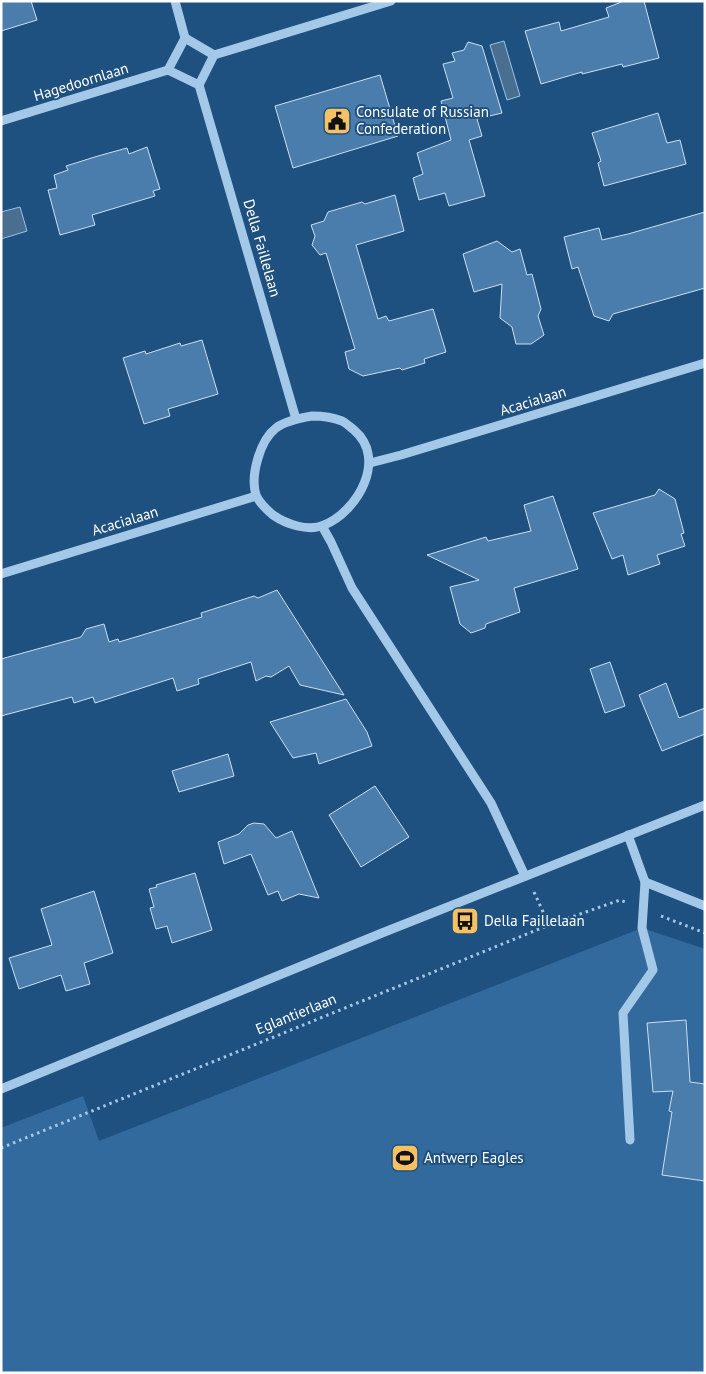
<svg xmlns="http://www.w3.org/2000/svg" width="706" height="1374" font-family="'PT Sans',sans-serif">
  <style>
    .green { fill: #336a9e }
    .water { fill: #496e90; stroke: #97c4ea }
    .building { fill: #4b7dac; stroke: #c8e0f6 }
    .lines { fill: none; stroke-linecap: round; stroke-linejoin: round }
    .path { stroke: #a4c8e8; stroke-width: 3; stroke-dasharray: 2.5 4; stroke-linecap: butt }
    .minor { stroke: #a4c8e8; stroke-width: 9 }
    .labels { text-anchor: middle; stroke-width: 4; stroke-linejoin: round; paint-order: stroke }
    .street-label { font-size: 15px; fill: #fff; stroke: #1f5180 }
    .poi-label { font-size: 15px; fill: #fff; stroke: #1f5180; text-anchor: start }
  </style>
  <rect width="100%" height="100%" fill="#1f5180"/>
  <polygon class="green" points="642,928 705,949 705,1373 1,1373 1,1128 83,1096 99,1141"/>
  <g class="water">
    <polygon points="504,41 520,96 507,100 490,45"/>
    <polygon points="20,207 27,231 1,239 1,212"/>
  </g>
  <g class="building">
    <polygon points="1,1 31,1 37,20 1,31"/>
    <polygon points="624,1 644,1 659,58 623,67 622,64 582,74 582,72 541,84 525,31 559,22 561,31 609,17 606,8"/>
    <polygon points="468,42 482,46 502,113 477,119 482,136 469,140 485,196 449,206 445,193 419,200 413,178 423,174 417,153 451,140 441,101 453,98 443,64 455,61 452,53 464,50"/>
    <polygon points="380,75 398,136 293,168 275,106"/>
    <polygon points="658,113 667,143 680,140 686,164 604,186 598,163 601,161 592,133"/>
    <polygon points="147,147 160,189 153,191 155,196 92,215 95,225 60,235 48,190 57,188 54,175 68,170 66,166 98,156 127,148 129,154"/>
    <polygon points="395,195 404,231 356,245 378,319 386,316 389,321 433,309 446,352 424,359 425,363 402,370 400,368 363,376 349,369 345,352 355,349 326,253 320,255 312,245 315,236 311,225 324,221 328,212 362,202 365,204"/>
    <polygon points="705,212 705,288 613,314 609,321 594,316 578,267 572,269 564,237 599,228 602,240 628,234"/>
    <polygon points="497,241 512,252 520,249 527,275 532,274 541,309 538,316 544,335 531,344 516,344 512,327 500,318 502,284 474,292 463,254"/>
    <polygon points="202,340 218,394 168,409 170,416 144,424 123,358 145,351 146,354 180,343 181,346"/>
    <polygon points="659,489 675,499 684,533 681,534 685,546 657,555 660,564 628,575 623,555 612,559 593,513 655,495"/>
    <polygon points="553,496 578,569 514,588 520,612 486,624 485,628 471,633 460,624 450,587 479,580 427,555 486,537 488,541 531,531 524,505"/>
    <polygon points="277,590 344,695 300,685 289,666 271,677 266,676 256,681 251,662 198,679 199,684 177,691 173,678 95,703 93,697 74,703 72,697 1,716 1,659 81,637 86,629 104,624 109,642 118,639 119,642 202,617 201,613 254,596 258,598"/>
    <polygon points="610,662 625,706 605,713 590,669"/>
    <polygon points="666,683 679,718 705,708 705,734 662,751 639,695"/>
    <polygon points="346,699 367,732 372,746 319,764 316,753 293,758 270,722"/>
    <polygon points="228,754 234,776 179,792 172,771"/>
    <polygon points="375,786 409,837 361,867 329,815"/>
    <polygon points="254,823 264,824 276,838 292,831 319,898 299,894 282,901 278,891 268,895 251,854 224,864 218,842 239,834 248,825"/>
    <polygon points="195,873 212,930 172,943 167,926 156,929 150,908 154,907 149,889 157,887 156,885"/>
    <polygon points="94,891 113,953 84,963 90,984 66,991 61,975 19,989 9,958 52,945 41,909"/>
    <polygon points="686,1020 690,1082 705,1084 705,1181 662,1175 672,1112 669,1111 673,1091 653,1092 647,1023"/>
  </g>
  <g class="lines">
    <g class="path">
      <polyline points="534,892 549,925"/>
      <polyline points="661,916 705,933"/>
      <polyline points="1,1148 549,925 620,900 625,902"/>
    </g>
    <g class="minor">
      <polyline points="175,1 185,38 168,70 199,85 296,419"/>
      <polyline points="185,38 214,55 199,85"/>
      <polyline points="214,55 391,1"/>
      <polyline points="1,121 168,70"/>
      <path d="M312,416C322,416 332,417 342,421C346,423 350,427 354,430C388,459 357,512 324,525C308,532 286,524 273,515C267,510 259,502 256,495C250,476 260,440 276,428C285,421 300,418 312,416Z"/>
      <polyline points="370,463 401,455 705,363"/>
      <polyline points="322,526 331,542 352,588 491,803 525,876"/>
      <polyline points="1,574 256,496"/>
      <polyline points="628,835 645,882 642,928 653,970 623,1013 630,1140"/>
      <polyline points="645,882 705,906"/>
      <polyline points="1,1089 382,933 705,805"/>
    </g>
  </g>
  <defs>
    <g id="civic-square" transform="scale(1.4375)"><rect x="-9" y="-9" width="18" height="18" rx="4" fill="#f6c163" stroke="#1f5180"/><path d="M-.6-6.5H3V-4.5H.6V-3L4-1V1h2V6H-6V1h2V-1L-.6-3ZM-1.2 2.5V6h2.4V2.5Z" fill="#111"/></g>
    <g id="bus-square" transform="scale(1.4375)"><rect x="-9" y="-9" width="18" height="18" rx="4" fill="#f6c163" stroke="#1f5180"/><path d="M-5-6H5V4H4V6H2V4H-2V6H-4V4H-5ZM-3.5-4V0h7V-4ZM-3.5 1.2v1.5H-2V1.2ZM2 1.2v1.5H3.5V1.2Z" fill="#111"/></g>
    <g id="stadium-square" transform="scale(1.4375)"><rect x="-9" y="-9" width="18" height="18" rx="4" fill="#f6c163" stroke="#1f5180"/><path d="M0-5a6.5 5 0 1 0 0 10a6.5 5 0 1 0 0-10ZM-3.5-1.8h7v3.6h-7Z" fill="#111"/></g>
  </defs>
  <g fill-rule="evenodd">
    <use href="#civic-square" x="337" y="121"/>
    <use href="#bus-square" x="465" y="921"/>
    <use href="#stadium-square" x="405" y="1158"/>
  </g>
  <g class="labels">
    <g class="street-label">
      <text transform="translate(81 82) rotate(-17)" y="5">Hagedoornlaan</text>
      <text transform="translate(262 248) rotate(74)" y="5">Della Faillelaan</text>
      <text transform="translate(533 401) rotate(-17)" y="5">Acacialaan</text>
      <text transform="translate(125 521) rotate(-17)" y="5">Acacialaan</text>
      <text transform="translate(296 1014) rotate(-22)" y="5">Eglantierlaan</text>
    </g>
    <g class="poi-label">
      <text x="356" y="117">Consulate of Russian<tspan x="356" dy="17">Confederation</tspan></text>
      <text x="484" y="926">Della Faillelaan</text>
      <text x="424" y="1163">Antwerp Eagles</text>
    </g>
  </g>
  <rect width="706" height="1374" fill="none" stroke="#ffffff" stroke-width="5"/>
</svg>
